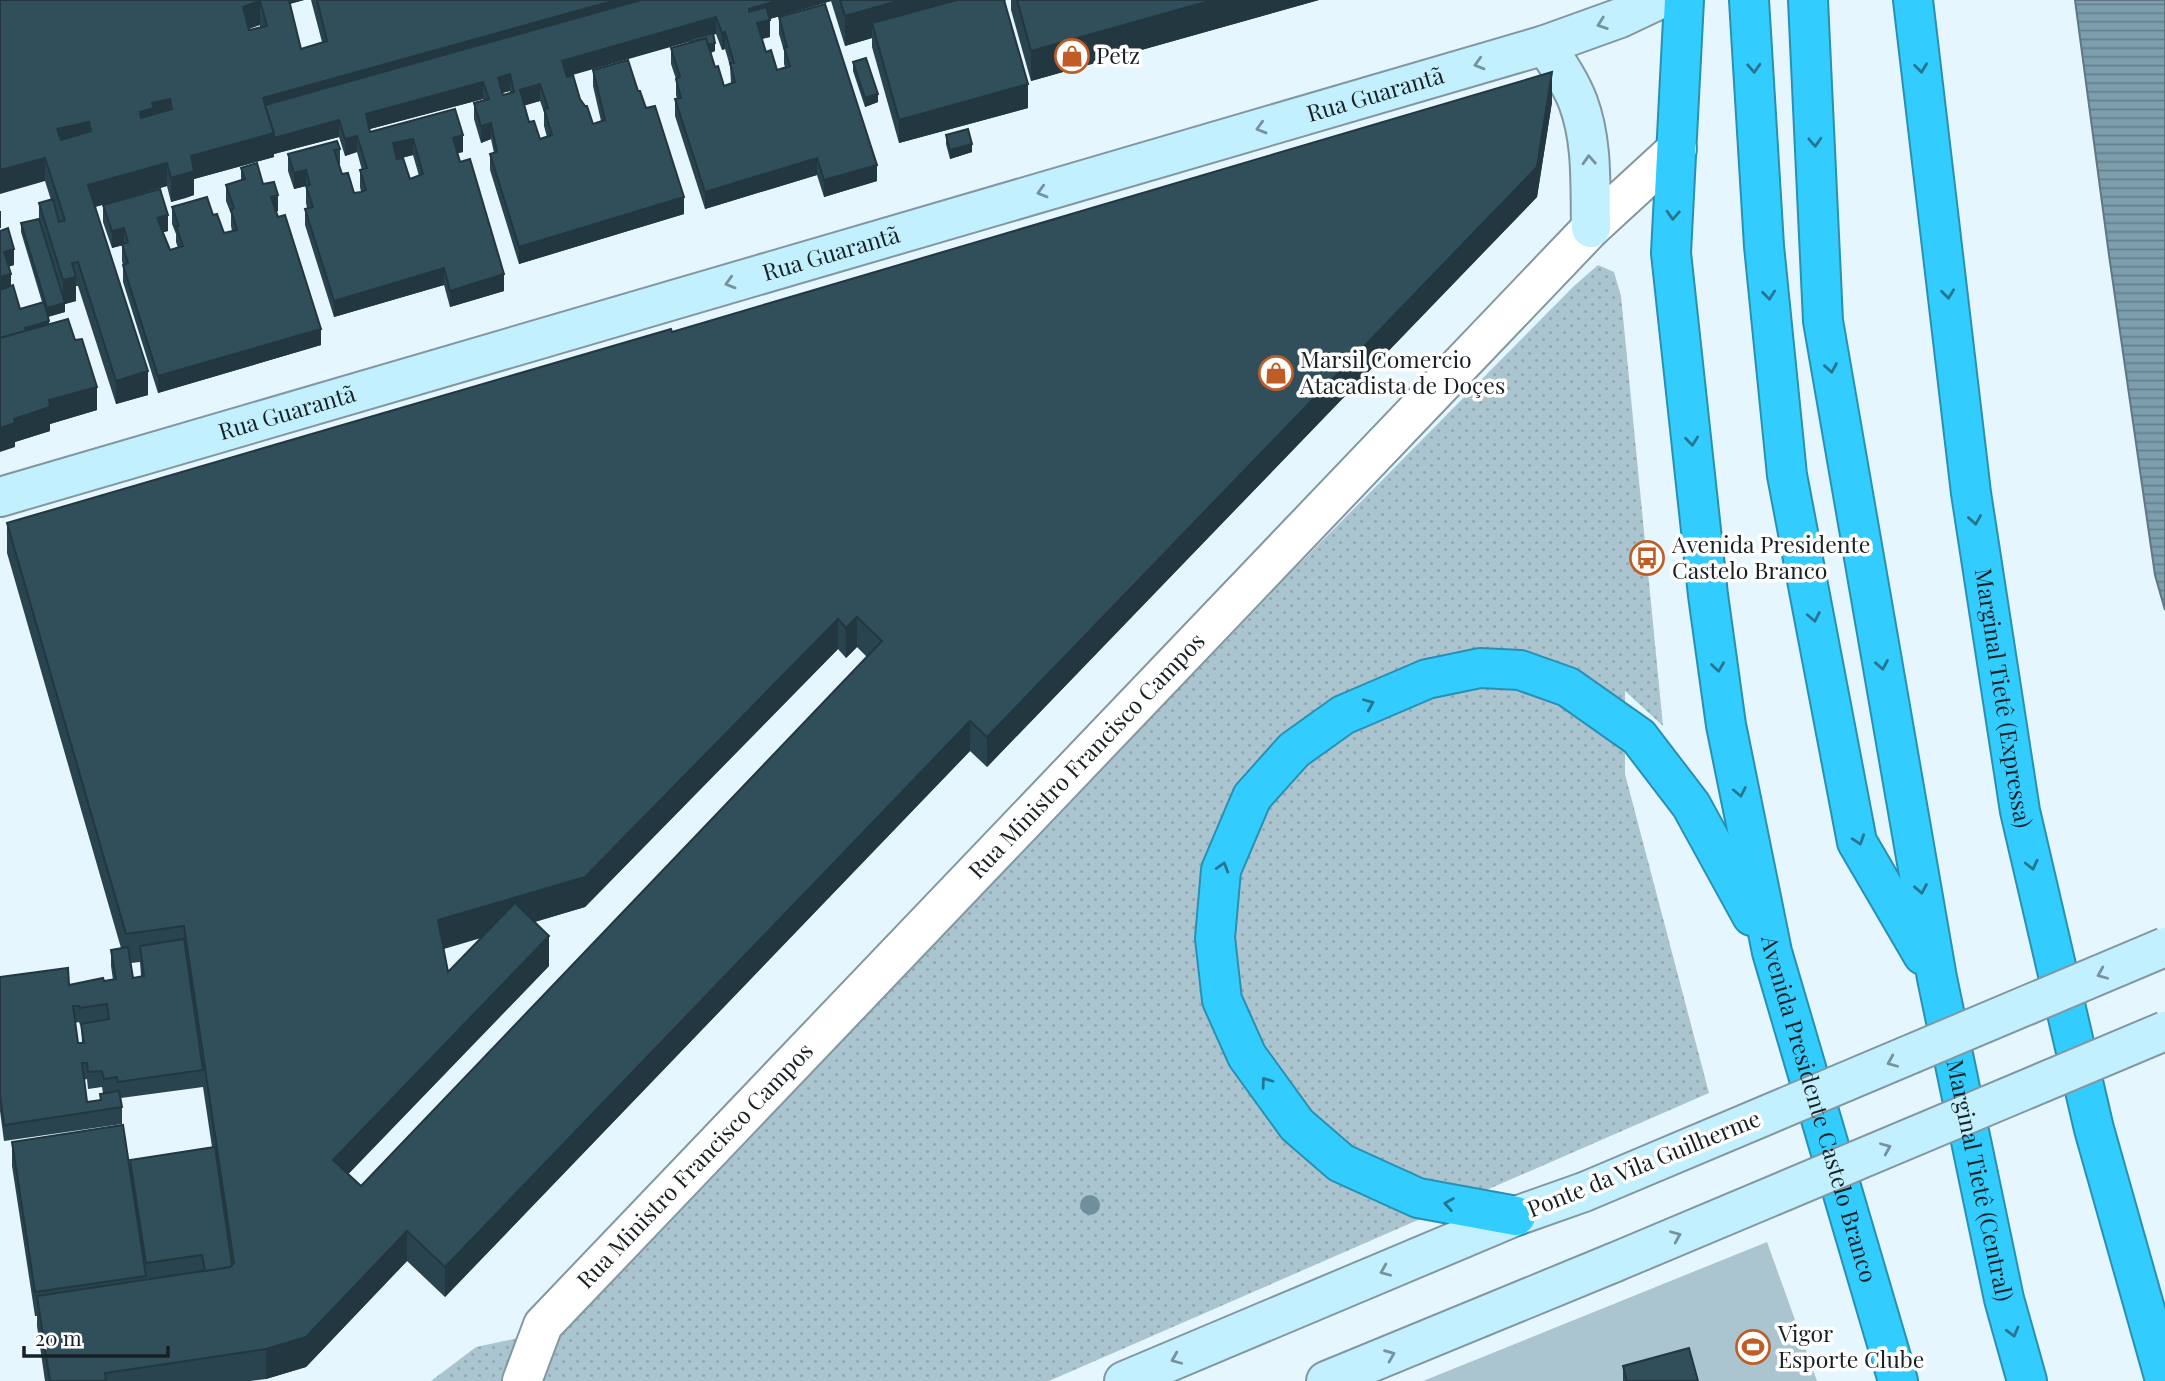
<svg xmlns="http://www.w3.org/2000/svg" width="2165" height="1381" font-family="'Playfair Display',serif">
  <style>
    .grass { fill: url(#grass-dots) }
    .green { fill: #aac5d0 }
    .water { fill: url(#water-rules); stroke: #5f7884; stroke-width: 2 }
    .lines { fill: none; stroke-linecap: round; stroke-linejoin: round }
    .street-casing { stroke: #8397a0; stroke-width: 42 }
    .secondary-casing { stroke: #8397a0; stroke-width: 42 }
    .highway-casing { stroke: #2990b2; stroke-width: 42 }
    .street { stroke: #fff; stroke-width: 38 }
    .secondary { stroke: #c2f0ff; stroke-width: 38 }
    .highway { stroke: #32ccff; stroke-width: 38 }
    .secondary-bridge-casing { stroke: #8397a0; stroke-width: 42; stroke-linecap: butt }
    .secondary-bridge { stroke: #c2f0ff; stroke-width: 38 }
    .tree { fill: #6e909d }
    .wall { fill: #29444e; fill-rule: evenodd }
    .shaded-wall { fill: #223740 }
    .building { fill: #304f5b; stroke: #223740; stroke-width: 2; fill-rule: evenodd }
    .oneway { stroke: #76929c }
    .oneway2 { stroke: #257691 }
    .labels { text-anchor: middle; stroke-width: 7; stroke-linejoin: round; paint-order: stroke }
    .poi-label { font-size: 23px; fill: #182023; stroke: #fff; text-anchor: start }
    .street-label { font-size: 23px; fill: #182023; stroke: #fff }
  </style>
  <defs>
    <pattern id="grass-dots" width="8" height="8" patternUnits="userSpaceOnUse" patternTransform="scale(1.75)"><rect width="8" height="8" fill="#aac5d0"/><path d="M2 2h.1M6 6h.1" fill="none" stroke="#92a9b2" stroke-width="1.8" stroke-linecap="round"/></pattern>
    <pattern id="water-rules" width="6" height="5" patternUnits="userSpaceOnUse" patternTransform="scale(1.75)"><rect width="6" height="5" fill="#7d9ead"/><path d="M0 2.5h6" fill="none" stroke="#65808c"/></pattern>
  </defs>
  <rect width="100%" height="100%" fill="#e5f6fe"/>
  <polygon class="grass" points="1598,265 1614,272 1621,296 1663,726 1625,691 1625,774 1709,1093 1049,1381 431,1381 476,1347 538,1334 1574,286"/>
  <polygon class="green" points="1767,1242 1817,1381 1423,1381"/>
  <polygon class="water" points="2075,0 2165,0 2165,610 2155,575 2109,255"/>
  <g class="lines">
    <g class="street-casing">
      <g id="street">
        <path id="s1" d="M522,1381L543,1325L1591,228L1677,149"/>
      </g>
    </g>
    <g class="secondary-casing">
      <g id="secondary">
        <path d="M1545,45C1557,63 1570,81 1578,102C1593,142 1590,186 1591,228"/>
        <path id="s2" d="M0,497L1545,45L1620,18L1658,0"/>
        <polyline points="1124,1381 1516,1216 1584,1192"/>
        <polyline points="1326,1381 1613,1263"/>
      </g>
    </g>
    <g class="highway-casing">
      <g id="highway">
        <path id="s3" d="M1684,0L1671,253L1708,595L1726,725L1772,952L1898,1381"/>
        <polyline points="1749,0 1764,246 1787,475 1857,842 1923,955"/>
        <path id="s4" d="M1808,0L1823,321L1937,978L2004,1299L2027,1381"/>
        <path id="s5" d="M1913,0L1971,493L2020,811L2094,1129L2165,1380"/>
        <polyline points="1516,1216 1418,1198 1341,1163 1297,1125 1247,1056 1222,1000 1215,938 1221,870 1252,797 1294,750 1343,715 1427,679 1480,668 1520,670 1568,687 1639,737 1691,805 1752,916"/>
      </g>
    </g>
    <use href="#street" class="street"/>
    <use href="#secondary" class="secondary"/>
    <use href="#highway" class="highway"/>
    <g class="secondary-bridge-casing">
      <g id="secondary-bridge">
        <polyline points="1584,1192 2165,947"/>
        <polyline points="1613,1263 2165,1031"/>
      </g>
    </g>
    <use href="#secondary-bridge" class="secondary-bridge"/>
  </g>
  <circle class="tree" cx="1090" cy="1205" r="10"/>
  <g class="wall">
    <path d="M0,0H304L290,4L301,49L322,42L311,0H1006L1005,1L1028,108L899,143L872,47V38L845,46L831,1L770,19V37L762,39L766,52L777,70L785,67L784,64V51L779,34V17L877,181L824,197L817,175L705,209L675,116V99H677L676,95V79L671,64V48L690,43V41L566,76L580,99L593,124L601,121L593,86V70L638,91L684,214L519,264L490,170V154L494,153L491,139L481,143L474,119V103L484,101L483,99L370,129V132L455,109L463,152L458,153L504,291L450,307L444,285L334,317L305,225V209L307,208L306,203V186L294,189L288,171V154L340,149V166H339L342,174L354,193L361,192L360,187V170H362L357,152L345,156L339,137L274,154V157L194,179V195L186,198L171,202L167,186L95,207L148,395L116,404L78,286H76V301L65,304V312L48,317L49,324L97,410L50,424V431L15,442V447L0,231L14,265L8,267L11,286L20,309L42,302L21,232V223L39,219V203L51,200L45,181ZM260,25V28L249,30V29ZM713,34H716L722,50L725,49L730,66L731,83L724,86L715,67L711,53L715,51ZM510,91V93L503,95L502,93ZM540,101L544,112V126L547,137L540,139L529,122L524,105ZM413,155L419,176L410,179L398,159Z"/>
    <polygon points="1011,0 1319,0 1031,81 1011,10"/>
    <polygon points="853,62 878,102 865,107 853,71"/>
    <path d="M1552,102L1537,197L987,767L970,751L445,1297L407,1261L306,1367L266,1379L250,1381H45L37,1326V1316H35L12,1166V1142L130,1170V1160L212,1147L203,1087L121,1098L122,1107V1124L4,1141L0,1111V977L69,985L113,980L111,966V950L121,948L7,553V523L672,332ZM857,647L867,657L361,1186L348,1174L549,966L535,922L585,907L838,649L846,658ZM481,938L448,972L444,949ZM140,962L141,976L133,978L131,963ZM79,1022L80,1025L81,1024L82,1043H78L75,1023ZM87,1079L88,1089L102,1087L103,1093L100,1094V1100L87,1102L84,1080Z"/>
    <polygon points="946,135 972,152 950,159 946,144"/>
    <polygon points="241,168 263,184 278,211 276,212 321,345 158,393 123,282 123,265 122,261 122,245 112,248 103,222 103,205 168,231 163,232 170,250 178,248 176,242 176,234 172,224 172,207 213,215 224,233 232,231 231,226 231,214 226,201 226,185 241,180"/>
    <polygon points="1623,1366 1698,1381 1623,1381"/>
  </g>
  <g class="shaded-wall">
    <polygon points="285,0 304,0 285,5"/>
    <polygon points="616,0 701,0 263,105 263,98"/>
    <polygon points="779,0 831,0 831,1 749,25 749,9"/>
    <polygon points="901,0 1006,0 876,37 872,23 872,38 845,46 845,16"/>
    <polygon points="1213,0 1319,0 1031,81 1031,51"/>
    <polygon points="260,1 260,25 243,30 243,7"/>
    <polygon points="716,17 716,34 562,78 562,61"/>
    <polygon points="770,20 770,37 757,40 757,23"/>
    <polygon points="725,32 725,49 722,50 722,33"/>
    <polygon points="715,43 715,51 694,58 694,49"/>
    <polygon points="1552,72 1552,102 1537,197 987,767 987,737"/>
    <polygon points="510,74 510,91 498,94 498,78"/>
    <polygon points="483,82 483,99 366,130 366,114"/>
    <polygon points="540,84 540,101 520,107 520,90"/>
    <polygon points="1028,84 1028,108 899,143 899,120"/>
    <polygon points="878,94 878,102 865,107 865,98"/>
    <polygon points="170,99 170,122 140,136 140,112 152,103"/>
    <polygon points="339,120 339,137 274,154 274,157 194,179 194,195 171,202 171,178 191,156 274,133"/>
    <polygon points="89,122 89,145 57,153 57,129"/>
    <polygon points="491,123 491,139 481,143 481,126"/>
    <polygon points="463,135 463,152 453,154 453,138"/>
    <polygon points="357,136 357,152 345,156 345,139"/>
    <polygon points="413,139 413,155 393,160 393,143"/>
    <polygon points="972,144 972,152 950,159 950,150"/>
    <polygon points="45,158 45,181 0,194 0,170"/>
    <polygon points="817,158 817,175 705,209 705,192"/>
    <polygon points="167,163 167,186 88,209 88,185"/>
    <polygon points="877,165 877,181 824,197 824,180"/>
    <polygon points="306,170 306,186 294,189 294,173"/>
    <polygon points="278,195 278,211 271,213 271,197"/>
    <polygon points="684,197 684,214 519,264 519,247"/>
    <rect x="0" y="211" width="1" height="17"/>
    <polygon points="168,215 168,231 157,234 157,218"/>
    <polygon points="124,228 124,245 112,248 112,231"/>
    <polygon points="14,249 14,265 4,268 4,252"/>
    <polygon points="444,268 444,285 334,317 334,301"/>
    <polygon points="11,274 11,290 0,294 0,277"/>
    <polygon points="504,274 504,291 450,307 450,291"/>
    <polygon points="76,277 76,301 65,304 65,312 47,317 47,308 63,304 63,280"/>
    <polygon points="49,321 49,337 26,344 25,328"/>
    <polygon points="321,329 321,345 158,393 158,376"/>
    <polygon points="148,371 148,395 116,404 116,381"/>
    <polygon points="97,387 97,410 50,424 50,431 15,442 15,447 0,452 0,428 14,419 49,400"/>
    <polygon points="857,617 857,647 846,658 846,628"/>
    <polygon points="838,619 838,649 585,907 438,950 438,920"/>
    <polygon points="970,721 970,751 445,1297 445,1267"/>
    <polygon points="549,936 549,966 333,1190 333,1160"/>
    <polygon points="407,1231 407,1261 306,1367 266,1379 266,1349"/>
  </g>
  <g class="building">
    <path d="M0,0H289L301,49L327,41L317,0H616L263,98L274,133L191,156L194,171L171,178L167,163L88,185L148,371L116,381L78,262L72,263L76,277L63,280L39,203L53,199L59,222L65,220L45,158L0,170ZM260,1L267,26L249,30L243,7ZM170,99L172,109L141,118L140,112L154,108L152,103ZM89,122L91,131L61,140L57,129Z"/>
    <path d="M641,0H779L749,9V12L766,7L770,20L757,23L766,52L771,50L777,70L790,66L784,47H787L779,17L825,4L877,165L824,180L817,158L705,192L675,99L681,98L676,79L680,77L671,48L706,38L715,67L718,66L724,86L735,82L730,63H734L725,32L722,33L716,17L562,61L567,77L573,75L580,99L585,106H587L593,124L605,120L593,70L628,60L638,91H640L646,108L655,106L684,197L519,247L490,154L497,152L491,123L481,126L474,103L489,99L483,82L366,114L370,132L455,109L463,135L453,138L460,162L470,159L504,274L450,291L444,268L334,301L305,209L313,207L306,186L310,185L306,170L294,173L288,154L337,141L340,149L334,150L342,174L348,173L354,193L361,192L366,190L360,170L367,168L357,136L345,139L339,120L274,138V133L265,105ZM510,74L514,92L503,95L498,78ZM540,84L548,108L544,109L552,135L540,139L534,121L529,122L520,90ZM413,139L423,174L410,179L403,158L397,159L393,143Z"/>
    <polygon points="840,0 901,0 845,16"/>
    <polygon points="957,0 1004,0 1028,84 899,120 872,23"/>
    <polygon points="1017,0 1213,0 1031,51"/>
    <polygon points="713,33 715,43 708,45 706,38 692,42 690,39"/>
    <polygon points="866,58 878,94 865,98 853,62"/>
    <path d="M1552,72L1537,167L987,737L970,721L445,1267L407,1231L306,1337L266,1349L105,1373L106,1381H50L37,1296L230,1267L234,1263L184,926L126,934L7,523L671,329L672,332ZM857,617L882,641L361,1186L333,1160L549,936L515,903L448,972L438,920L585,877L838,619L846,628Z"/>
    <polygon points="968,129 972,144 950,150 946,135"/>
    <polygon points="257,163 263,184 274,182 278,195 271,197 278,217 285,215 321,329 158,376 123,265 128,263 122,244 128,242 124,228 112,231 103,205 160,189 168,215 157,218 170,250 183,246 176,226 179,226 172,207 207,197 213,215 217,214 224,233 237,230 231,210 234,208 226,185 245,179 241,168"/>
    <polygon points="39,219 65,303 47,308 21,223"/>
    <polygon points="8,228 14,249 4,252 11,274 0,277 0,231"/>
    <polygon points="13,285 20,309 44,302 49,321 25,328 26,331 0,338 0,290"/>
    <polygon points="68,319 75,340 82,339 97,387 49,400 50,407 14,419 15,423 0,428 0,338"/>
    <path d="M184,939L203,1070L118,1082L117,1077L104,1079L102,1071L88,1072L87,1063H82L87,1102L101,1100L100,1094L119,1091L122,1107L4,1125L0,1095V977L68,968L69,985L103,978L104,981L116,979L111,950L128,947L133,978L144,976L140,946ZM107,1004L109,1019L81,1024L84,1043H78L73,1006H79L80,1008Z"/>
    <polygon points="123,1125 146,1276 35,1292 12,1142"/>
    <polygon points="215,1147 232,1265 230,1267 205,1271 202,1255 146,1263 130,1160"/>
    <polygon points="1689,1348 1698,1381 1627,1381 1623,1366"/>
  </g>
  <defs><path id="oneway-chevron" d="M-2-3.5L2.5 0L-2 3.5" fill="none" stroke-width="1.6" stroke-linecap="round" stroke-linejoin="round" transform="scale(1.75)"/></defs>
  <g class="oneway">
    <use href="#oneway-chevron" transform="translate(1602 24) rotate(161)"/>
    <use href="#oneway-chevron" transform="translate(1479 64) rotate(164)"/>
    <use href="#oneway-chevron" transform="translate(1261 128) rotate(164)"/>
    <use href="#oneway-chevron" transform="translate(1589 160) rotate(-93)"/>
    <use href="#oneway-chevron" transform="translate(1042 192) rotate(164)"/>
    <use href="#oneway-chevron" transform="translate(730 283) rotate(164)"/>
    <use href="#oneway-chevron" transform="translate(2102 974) rotate(157)"/>
    <use href="#oneway-chevron" transform="translate(1892 1062) rotate(157)"/>
    <use href="#oneway-chevron" transform="translate(1886 1148) rotate(-23)"/>
    <use href="#oneway-chevron" transform="translate(1676 1236) rotate(-23)"/>
    <use href="#oneway-chevron" transform="translate(1385 1271) rotate(157)"/>
    <use href="#oneway-chevron" transform="translate(1390 1355) rotate(-22)"/>
    <use href="#oneway-chevron" transform="translate(1176 1359) rotate(157)"/>
  </g>
  <g class="oneway2">
    <use href="#oneway-chevron" transform="translate(1754 68) rotate(87)"/>
    <use href="#oneway-chevron" transform="translate(1921 68) rotate(83)"/>
    <use href="#oneway-chevron" transform="translate(1815 142) rotate(87)"/>
    <use href="#oneway-chevron" transform="translate(1673 215) rotate(93)"/>
    <use href="#oneway-chevron" transform="translate(1948 294) rotate(83)"/>
    <use href="#oneway-chevron" transform="translate(1769 295) rotate(84)"/>
    <use href="#oneway-chevron" transform="translate(1831 368) rotate(80)"/>
    <use href="#oneway-chevron" transform="translate(1692 441) rotate(84)"/>
    <use href="#oneway-chevron" transform="translate(1975 520) rotate(81)"/>
    <use href="#oneway-chevron" transform="translate(1814 617) rotate(79)"/>
    <use href="#oneway-chevron" transform="translate(1882 665) rotate(80)"/>
    <use href="#oneway-chevron" transform="translate(1718 667) rotate(82)"/>
    <use href="#oneway-chevron" transform="translate(1369 704) rotate(-23)"/>
    <use href="#oneway-chevron" transform="translate(1740 792) rotate(79)"/>
    <use href="#oneway-chevron" transform="translate(1859 840) rotate(71)"/>
    <use href="#oneway-chevron" transform="translate(2032 865) rotate(77)"/>
    <use href="#oneway-chevron" transform="translate(1223 867) rotate(-73)"/>
    <use href="#oneway-chevron" transform="translate(1921 889) rotate(80)"/>
    <use href="#oneway-chevron" transform="translate(1266 1082) rotate(-126)"/>
    <use href="#oneway-chevron" transform="translate(1449 1204) rotate(-170)"/>
    <use href="#oneway-chevron" transform="translate(2013 1332) rotate(75)"/>
  </g>
  <defs>
    <g id="shop-ring" transform="scale(1.75)"><circle r="9.5" fill="#fff" stroke="#c05c25" stroke-width="1.5"/><path d="M-5-2.5h2.3a2.7 3.5 0 0 1 5.4 0H5L5.5 6h-11ZM-1.5-2.5h3a1.5 2.3 0 0 0-3 0Z" fill="#c05c25"/></g>
    <g id="bus-ring" transform="scale(1.75)"><circle r="9.5" fill="#fff" stroke="#c05c25" stroke-width="1.5"/><path d="M-5-6H5V4H4V6H2V4H-2V6H-4V4H-5ZM-3.5-4V0h7V-4ZM-3.5 1.2v1.5H-2V1.2ZM2 1.2v1.5H3.5V1.2Z" fill="#c05c25"/></g>
    <g id="stadium-ring" transform="scale(1.75)"><circle r="9.5" fill="#fff" stroke="#c05c25" stroke-width="1.5"/><path d="M0-5a6.5 5 0 1 0 0 10a6.5 5 0 1 0 0-10ZM-3.5-1.8h7v3.6h-7Z" fill="#c05c25"/></g>
  </defs>
  <g fill-rule="evenodd">
    <use href="#shop-ring" x="1072" y="56"/>
    <use href="#shop-ring" x="1276" y="373"/>
    <use href="#bus-ring" x="1647" y="558"/>
    <use href="#stadium-ring" x="1753" y="1347"/>
  </g>
  <g class="labels">
    <g class="poi-label">
      <text x="1096" y="64">Petz</text>
      <text x="1300" y="368">Marsil Comercio<tspan x="1300" dy="26">Atacadista de Doçes</tspan></text>
      <text x="1672" y="553">Avenida Presidente<tspan x="1672" dy="26">Castelo Branco</tspan></text>
      <text x="1778" y="1342">Vigor<tspan x="1778" dy="26">Esporte Clube</tspan></text>
    </g>
    <g class="street-label">
      <text dy="8" stroke="none"><textPath href="#s2" startOffset="1433">Rua Guarantã</textPath></text>
      <text dy="8" stroke="none"><textPath href="#s2" startOffset="866">Rua Guarantã</textPath></text>
      <text dy="8" stroke="none"><textPath href="#s2" startOffset="299">Rua Guarantã</textPath></text>
      <text dy="8" stroke="none"><textPath href="#s5" startOffset="704">Marginal Tietê (Expressa)</textPath></text>
      <text dy="8" stroke="none"><textPath href="#s1" startOffset="847">Rua Ministro Francisco Campos</textPath></text>
      <text dy="8" stroke="none"><textPath href="#s3" startOffset="1124">Avenida Presidente Castelo Branco</textPath></text>
      <text transform="translate(1644 1164) rotate(-22)" y="8">Ponte da Vila Guilherme</text>
      <text dy="8" stroke="none"><textPath href="#s1" startOffset="280">Rua Ministro Francisco Campos</textPath></text>
      <text dy="8" stroke="none"><textPath href="#s4" startOffset="1195">Marginal Tietê (Central)</textPath></text>
    </g>
  </g>
  <path d="M24 1346v10h144v-10" fill="none" stroke="#182023" stroke-width="3.5"/>
  <text x="35" y="1346" font-size="21" fill="#182023" stroke="#ffffff" stroke-width="5" paint-order="stroke">20 m</text>
</svg>
